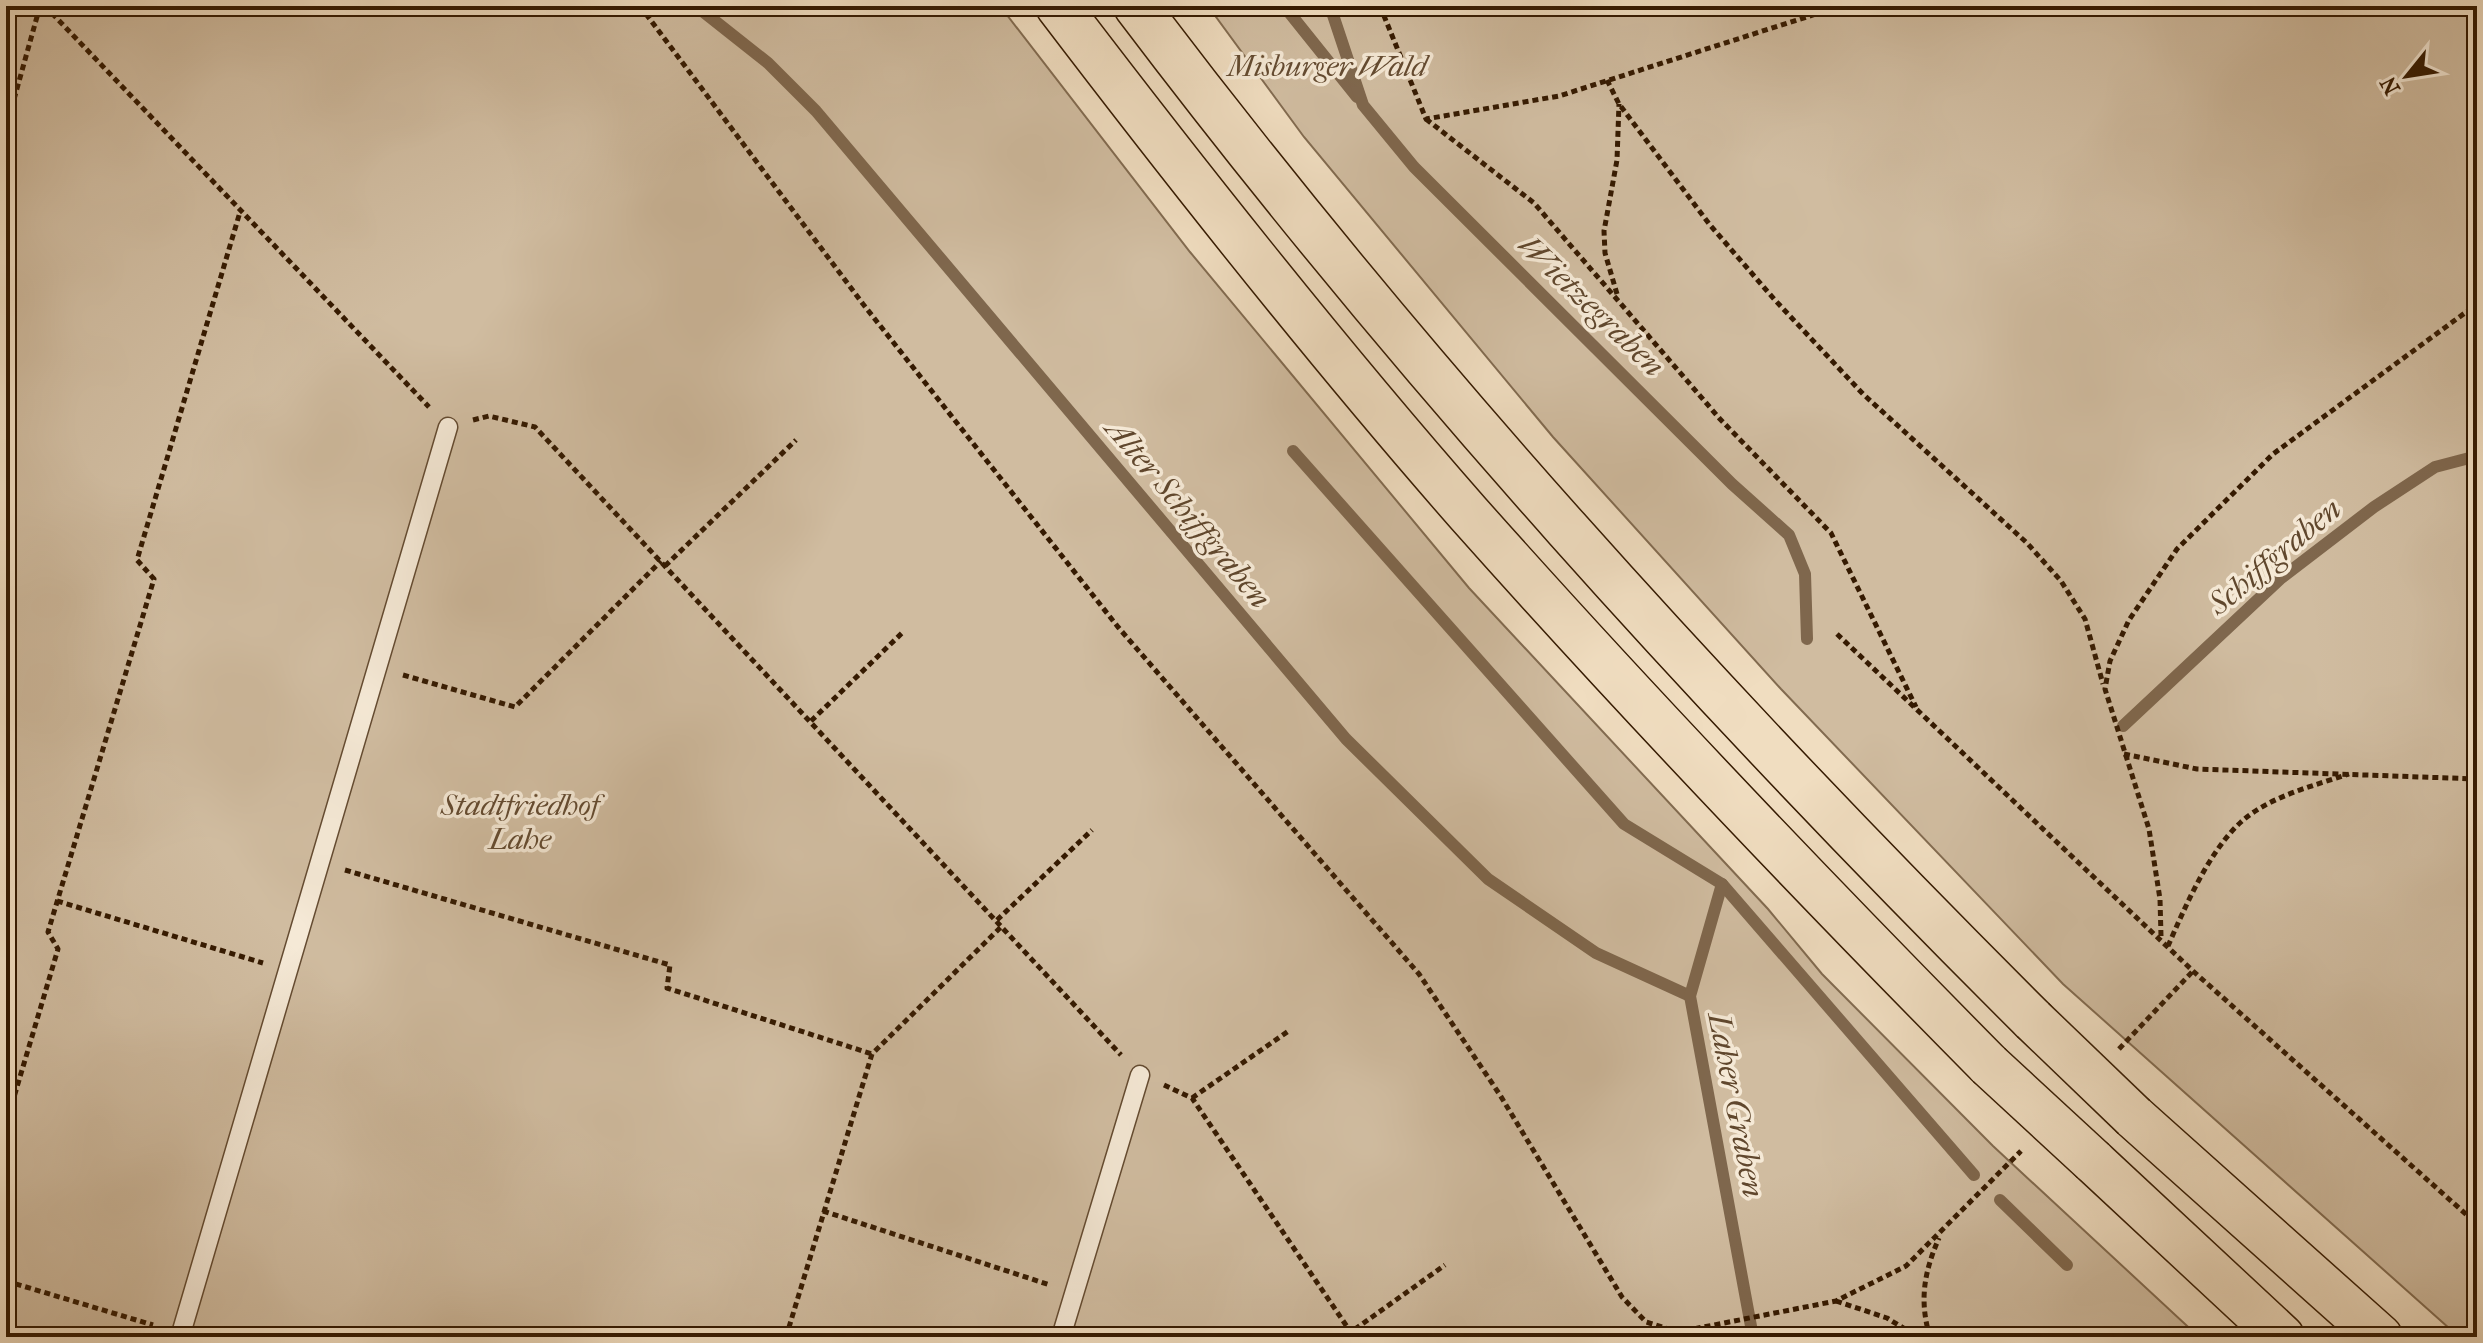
<svg xmlns="http://www.w3.org/2000/svg" width="2483" height="1343" font-family="'IM FELL French Canon',serif">
  <style>
    .green { fill: #d0bca0; stroke: #826b50; stroke-width: 2 }
    .lines { fill: none; stroke-linecap: round; stroke-linejoin: round }
    .stream { stroke: #7f674d; stroke-width: 12 }
    .lane-casing { stroke: #644b31; stroke-width: 21 }
    .highway-casing { stroke: #351a01; stroke-width: 47 }
    .path { stroke: #351a01; stroke-width: 5; stroke-dasharray: 6 4; stroke-linecap: butt }
    .lane { stroke: #f5e9d6; stroke-width: 18 }
    .highway { stroke: #f0ddc0; stroke-width: 44 }
    .highway-bridge-casing { stroke: #351a01; stroke-width: 47; stroke-linecap: butt }
    .highway-bridge { stroke: #f0ddc0; stroke-width: 44 }
    .labels { text-anchor: middle; stroke-width: 7; stroke-linejoin: round; paint-order: stroke }
    .park-label { font-size: 30px; font-style: italic; fill: #644b31; stroke: #f5e9d6 }
    .water-label { font-size: 32px; font-style: italic; fill: #60472d; stroke: #f5e9d6 }
  </style>
  <rect width="100%" height="100%" fill="#f0ddc0"/>
  <filter id="stains"><feTurbulence type="fractalNoise" baseFrequency=".0025" numOctaves="4"/><feColorMatrix values="0 0 0 0 .2 0 0 0 0 .09 0 0 0 0 .02 0 0 0 .5 -.17"/></filter>
  <radialGradient id="worn" r=".72"><stop offset=".6" stop-color="#630" stop-opacity="0"/><stop offset="1" stop-color="#630" stop-opacity=".3"/></radialGradient>
  <g class="green">
    <polygon points="6,6 1000,6 1190,252 1469,588 1768,909 1822,974 1993,1146 2199,1337 6,1337"/>
    <polygon points="1208,6 2477,6 2477,1337 2459,1337 2063,984 1781,689 1553,437 1304,137"/>
  </g>
  <g class="lines">
    <g class="stream">
      <polyline points="696,6 768,63 816,111 1346,739 1488,879 1596,953 1690,996"/>
      <polyline points="1284,6 1357,97"/>
      <polyline points="1330,6 1363,105 1414,167 1732,484 1789,535 1805,574 1807,639"/>
      <polyline points="1293,451 1624,824 1722,884 1974,1175"/>
      <polyline points="2123,726 2280,579 2374,507 2435,467 2477,456"/>
      <polyline points="1722,884 1690,996 1753,1337"/>
      <polyline points="2000,1200 2067,1265"/>
    </g>
    <g class="lane-casing">
      <g id="lane">
        <polyline points="180,1337 448,427"/>
        <polyline points="1061,1337 1140,1075"/>
      </g>
    </g>
    <g class="highway-casing">
      <g id="highway">
        <path d="M1058,6C1189,178 1325,350 1468,513C1636,702 1811,885 1989,1065"/>
        <path d="M1136,6C1409,367 1713,701 2033,1020"/>
        <polyline points="2134,1117 2380,1337"/>
        <polyline points="2093,1161 2282,1337"/>
      </g>
    </g>
    <g class="path">
      <polyline points="45,6 429,407"/>
      <polyline points="640,6 863,304 1118,627 1419,974 1500,1095 1622,1297 1646,1322 1678,1332 1836,1301 1906,1266 2021,1151"/>
      <polyline points="1380,6 1426,119 1559,96 1841,6"/>
      <polyline points="1607,80 1619,104 1710,225 1774,299 1863,394 2027,543 2061,581 2085,619 2103,684"/>
      <polyline points="1426,119 1534,203 1720,419 1831,533 1916,707"/>
      <polyline points="6,128 40,6"/>
      <polyline points="1617,294 1605,253 1604,231 1617,160 1619,104"/>
      <polyline points="473,420 489,416 535,427 1121,1055"/>
      <polyline points="665,566 796,440"/>
      <polyline points="1837,634 2193,971 2477,1224"/>
      <polyline points="403,675 515,707 661,561"/>
      <polyline points="811,721 902,633"/>
      <polyline points="2124,754 2197,769 2477,779"/>
      <polyline points="345,870 670,965 667,988 872,1054"/>
      <polyline points="57,901 263,963"/>
      <polyline points="997,920 1092,830"/>
      <polyline points="2161,936 2160,899 2149,829 2105,689 2110,661 2129,620 2177,549 2273,454 2477,304"/>
      <path d="M2168,946C2185,907 2209,851 2241,822C2270,796 2313,786 2349,774"/>
      <polyline points="2119,1049 2193,971"/>
      <polyline points="1164,1085 1192,1098 1354,1337"/>
      <polyline points="1192,1098 1290,1030"/>
      <polyline points="6,1124 58,949 48,932 154,579 137,560 240,212"/>
      <polyline points="823,1211 1050,1285"/>
      <polyline points="6,1281 153,1325"/>
      <polyline points="1836,1301 1887,1318 1918,1337"/>
      <polyline points="786,1337 872,1054 1003,925"/>
      <polyline points="1349,1337 1351,1332 1445,1265"/>
      <path d="M1930,1337C1919,1301 1924,1272 1939,1238"/>
    </g>
    <use href="#lane" class="lane"/>
    <use href="#highway" class="highway"/>
    <g class="highway-bridge-casing">
      <g id="highway-bridge">
        <polyline points="2033,1020 2134,1117"/>
        <polyline points="1989,1065 2093,1161"/>
      </g>
    </g>
    <use href="#highway-bridge" class="highway-bridge"/>
  </g>
  <g class="labels">
    <g class="park-label">
      <text x="1327" y="76">Misburger Wald</text>
      <text x="520" y="815">Stadtfriedhof<tspan x="520" dy="34">Lahe</tspan></text>
    </g>
    <g class="water-label">
      <text transform="translate(1592 305) rotate(44)" y="11">Wietzegraben</text>
      <text transform="translate(1189 513) rotate(50)" y="11">Alter Schiffgraben</text>
      <text transform="translate(2274 556) rotate(-40)" y="11">Schiffgraben</text>
      <text transform="translate(1737 1105) rotate(79)" y="11">Laher Graben</text>
    </g>
  </g>
  <rect width="2483" height="1343" fill="none" stroke="#f0ddc0" stroke-width="32"/>
  <rect x="8" y="8" width="2467" height="1327" fill="none" stroke="#351a01" stroke-width="4"/>
  <rect x="16" y="16" width="2451" height="1311" fill="none" stroke="#351a01" stroke-width="2"/>
  <g transform="translate(2407 76) rotate(240)" stroke="#f5e9d6" stroke-width="6" paint-order="stroke">
  <path d="M0-6L14 30L0 20L-14 30Z" fill="#351a01"/>
  <text y="-12" font-size="22" font-weight="bold" text-anchor="middle" fill="#351a01">N</text>
  </g>
  <rect width="100%" height="100%" filter="url(#stains)"/>
  <rect width="100%" height="100%" fill="url(#worn)"/>
</svg>
